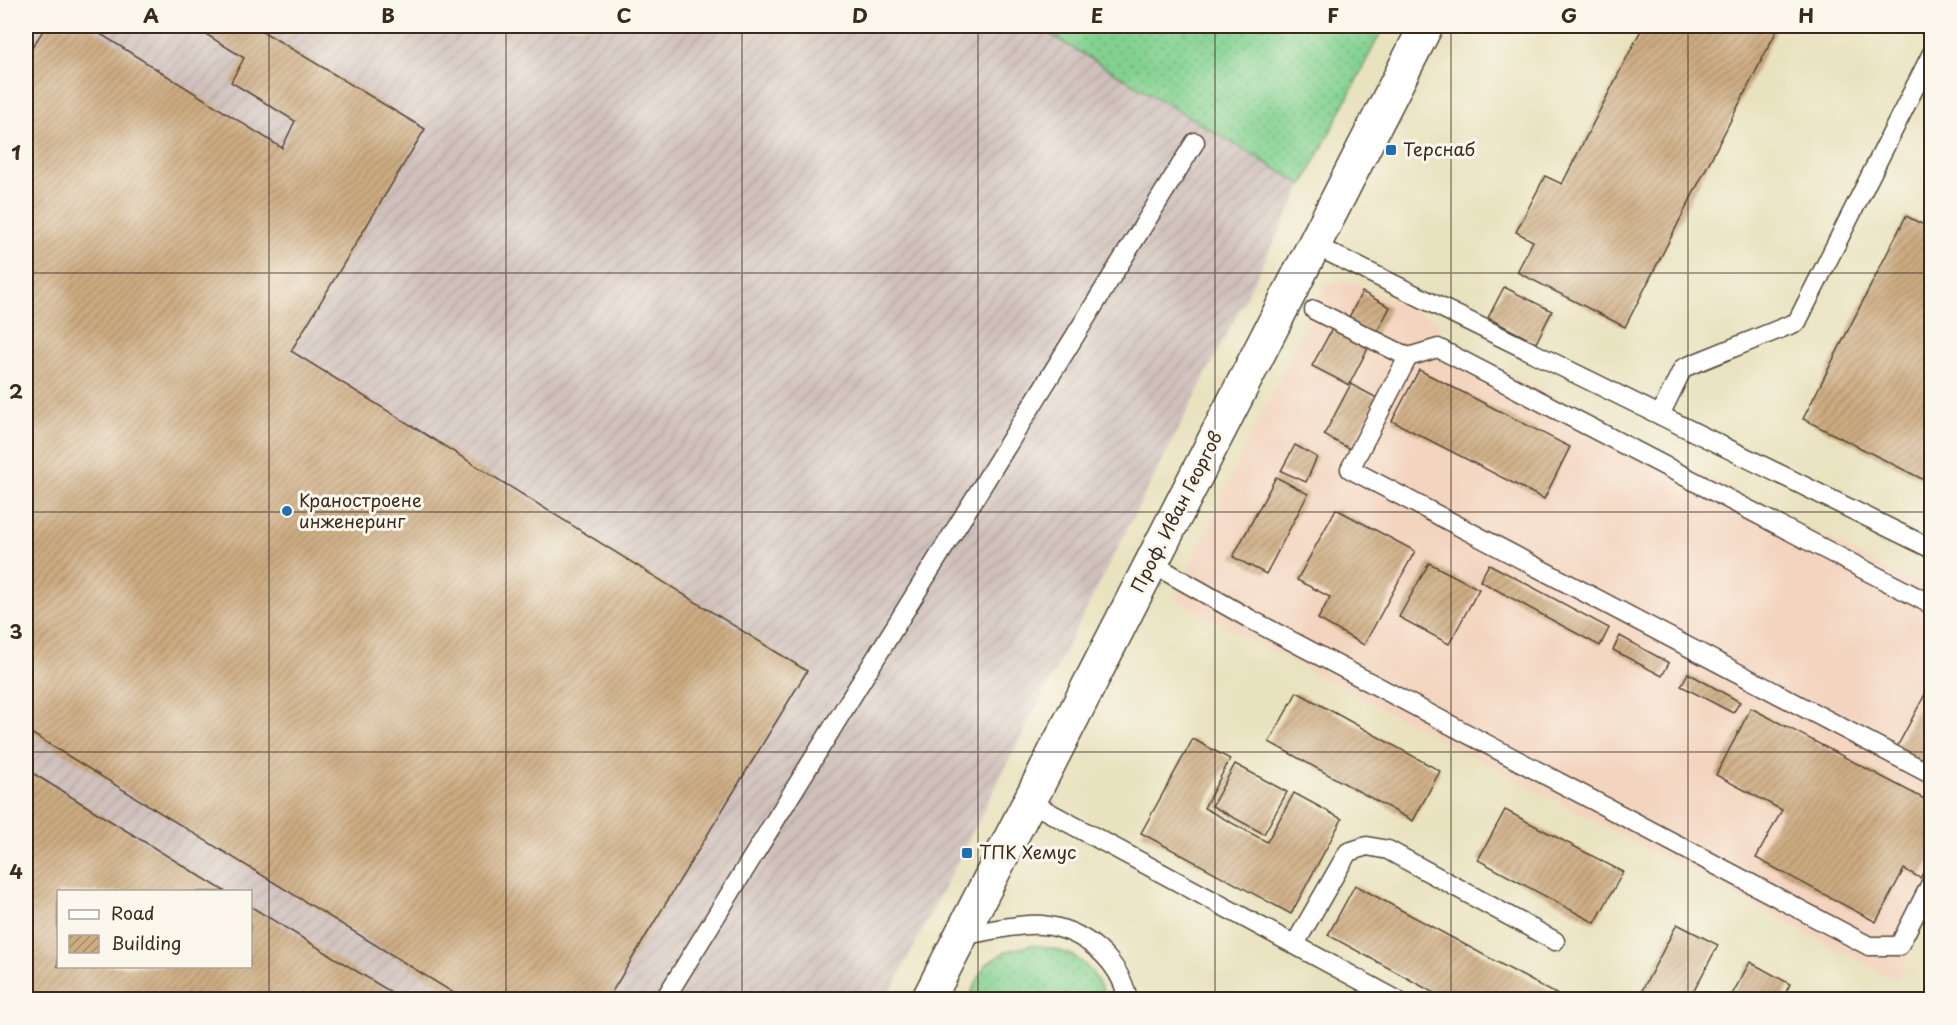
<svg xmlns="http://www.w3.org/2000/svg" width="1957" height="1025" font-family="'Playpen Sans',sans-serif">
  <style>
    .built { fill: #f3d4bf }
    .industrial { fill: url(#industrial-furrows); fill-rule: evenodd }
    .grass { fill: url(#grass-dots); stroke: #5e7e57; stroke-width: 1.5 }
    .building { fill: url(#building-hatch) }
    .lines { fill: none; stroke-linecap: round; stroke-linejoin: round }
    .service-casing { stroke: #554636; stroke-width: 21 }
    .minor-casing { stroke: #554636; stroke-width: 36 }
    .service { stroke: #fff; stroke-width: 18 }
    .minor { stroke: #fff; stroke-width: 33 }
    .grid { fill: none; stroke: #3b2a1e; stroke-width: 1.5; stroke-opacity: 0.55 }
    .poi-dot { fill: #1f6fb2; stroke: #fbf7ec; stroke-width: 2 }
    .labels { text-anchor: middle; stroke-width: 6; stroke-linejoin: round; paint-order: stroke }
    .poi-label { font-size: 18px; fill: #3b2a1e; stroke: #fbf7ec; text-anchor: start }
    .street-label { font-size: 18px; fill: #3b2a1e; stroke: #fbf7ec }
    .neatline { fill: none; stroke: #3b2a1e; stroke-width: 2 }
    .grid-label { font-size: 20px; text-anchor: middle; font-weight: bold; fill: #3b2a1e }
  </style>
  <defs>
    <pattern id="industrial-furrows" width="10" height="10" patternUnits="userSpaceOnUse" patternTransform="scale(1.5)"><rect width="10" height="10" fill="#cfc0bb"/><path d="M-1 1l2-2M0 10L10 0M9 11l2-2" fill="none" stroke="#b3a5a0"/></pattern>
    <pattern id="grass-dots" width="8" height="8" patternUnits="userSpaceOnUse" patternTransform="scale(1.5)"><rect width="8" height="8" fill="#82d190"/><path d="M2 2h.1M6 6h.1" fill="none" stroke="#6caa75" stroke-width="1.8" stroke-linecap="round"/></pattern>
    <pattern id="building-hatch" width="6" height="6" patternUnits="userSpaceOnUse" patternTransform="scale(1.5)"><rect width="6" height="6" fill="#cdac82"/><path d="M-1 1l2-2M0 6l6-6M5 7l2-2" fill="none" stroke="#a88c6a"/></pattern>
  </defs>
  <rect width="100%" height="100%" fill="#fbf7ec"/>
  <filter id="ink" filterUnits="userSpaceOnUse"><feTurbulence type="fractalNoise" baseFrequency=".0167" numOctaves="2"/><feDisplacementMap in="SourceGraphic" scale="12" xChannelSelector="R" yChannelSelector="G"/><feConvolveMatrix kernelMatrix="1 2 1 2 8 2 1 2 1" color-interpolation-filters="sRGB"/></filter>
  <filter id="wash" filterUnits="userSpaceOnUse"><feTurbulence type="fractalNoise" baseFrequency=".008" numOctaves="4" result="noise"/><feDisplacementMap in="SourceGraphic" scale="24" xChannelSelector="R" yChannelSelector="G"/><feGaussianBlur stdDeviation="1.35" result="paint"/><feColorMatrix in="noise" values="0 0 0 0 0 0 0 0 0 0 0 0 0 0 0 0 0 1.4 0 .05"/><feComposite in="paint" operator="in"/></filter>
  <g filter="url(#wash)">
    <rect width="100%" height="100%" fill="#e9e2bf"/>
    <polygon class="built" points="1346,280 1442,324 1436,336 1931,592 1931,907 1896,980 1174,599 1250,436 1327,285"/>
    <path class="industrial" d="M26,26H1036L1303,185L887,999H26ZM58,892H250V966H58Z"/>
    <g class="grass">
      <polygon points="1036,26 1384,26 1303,185"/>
      <path d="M1032,945C1073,950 1090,961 1107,999H968L985,965L1007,951Z"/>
    </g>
    <g id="blocks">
      <g class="building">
        <polygon points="46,26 88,26 282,148 295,121 231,82 244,58 193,26 254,26 425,129 291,351 807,671 607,1000 465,1000 26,730 26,57"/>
        <polygon points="1643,26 1779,26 1625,327 1517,272 1533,241 1516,232 1545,176 1562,184"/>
        <polygon points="1906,216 1932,229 1932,484 1803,419"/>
        <polygon points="1504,287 1552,311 1536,343 1488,318"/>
        <polygon points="1362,292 1390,307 1374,338 1346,323"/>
        <polygon points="1332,329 1368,348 1349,385 1312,366"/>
        <polygon points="1419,370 1570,447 1544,499 1392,421"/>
        <polygon points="1351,384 1377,398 1350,449 1324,435"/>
        <polygon points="1295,445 1317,457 1306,482 1281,471"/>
        <polygon points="1276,477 1308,494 1266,574 1233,557"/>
        <polygon points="1336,509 1415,551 1364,645 1318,619 1330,597 1297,580"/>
        <polygon points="1429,563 1479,589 1449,644 1399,617"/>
        <polygon points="1489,564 1609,628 1600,646 1480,581"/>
        <polygon points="1620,636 1669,663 1662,676 1613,650"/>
        <polygon points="1688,673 1740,702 1733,713 1681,686"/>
        <polygon points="1932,681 1932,768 1896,749"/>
        <polygon points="1297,692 1440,771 1413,821 1269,742"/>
        <polygon points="1751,708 1932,803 1932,857 1920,878 1904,869 1876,922 1756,858 1782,810 1716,775"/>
        <polygon points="1193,739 1230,759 1204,808 1267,842 1294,793 1342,819 1291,914 1141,833"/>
        <polygon points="1235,764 1287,792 1264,834 1212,806"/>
        <polygon points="26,769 226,892 58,892 58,966 250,966 250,906 404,1000 26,1000"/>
        <polygon points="1505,810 1623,872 1595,923 1478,860"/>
        <polygon points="1355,885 1567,1000 1447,1000 1328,935"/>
        <polygon points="1677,924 1718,945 1689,1000 1637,1000"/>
        <polygon points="1750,962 1790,984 1782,1000 1729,1000"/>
      </g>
    </g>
  </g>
  <g filter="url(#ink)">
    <use href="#blocks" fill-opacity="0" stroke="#554636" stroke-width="1.5"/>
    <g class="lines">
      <g class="service-casing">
        <g id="service">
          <polyline points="1314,245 1932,549"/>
          <polyline points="1314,310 1408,357"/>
          <polyline points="1660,415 1683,368 1797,322 1932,53"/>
          <polyline points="1151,563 1250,619 1869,946 1899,946 1932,881"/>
          <polyline points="1932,605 1438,348 1408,357 1350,469 1932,775"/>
          <polyline points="1028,801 1397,1000"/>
          <path d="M961,936C983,932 1007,926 1029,925C1074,922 1119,955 1128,1000"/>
          <polyline points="1295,944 1348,852 1367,846 1388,850 1555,941"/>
          <polyline points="664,1000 1195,142"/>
        </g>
      </g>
      <g class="minor-casing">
        <polyline id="minor" points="928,1000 1426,26"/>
      </g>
      <use href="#service" class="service"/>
      <use href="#minor" class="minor"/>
    </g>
  </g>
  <path class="grid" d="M269,26V1000M506,26V1000M742,26V1000M978,26V1000M1215,26V1000M1451,26V1000M1688,26V1000M26,273H1932M26,512H1932M26,752H1932"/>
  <g class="poi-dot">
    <rect x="1385" y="144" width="12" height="12" rx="3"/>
    <circle cx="287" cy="511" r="6"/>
    <rect x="961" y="847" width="12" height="12" rx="3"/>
  </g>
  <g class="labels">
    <g class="poi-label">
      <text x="1403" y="156">Терснаб</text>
      <text x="299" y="507">Краностроене<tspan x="299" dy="21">инженеринг</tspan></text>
      <text x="979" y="859">ТПК Хемус</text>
    </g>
    <g class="street-label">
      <text transform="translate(1177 512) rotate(-63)" y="6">Проф. Иван Георгов</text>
    </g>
  </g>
  <rect width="1957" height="1025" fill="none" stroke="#fbf7ec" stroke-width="66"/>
  <rect x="57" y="890" width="195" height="78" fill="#fbf7ec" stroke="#aea59a" stroke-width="1.5"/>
  <rect x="69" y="910" width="30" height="9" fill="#ffffff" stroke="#aea59a" stroke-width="1.5"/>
  <text x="111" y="920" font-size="18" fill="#3b2a1e">Road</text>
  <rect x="69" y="935" width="30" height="18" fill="url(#building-hatch)" stroke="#aea59a" stroke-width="1.5"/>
  <text x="111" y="950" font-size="18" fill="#3b2a1e">Building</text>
  <rect x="33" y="33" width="1891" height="959" class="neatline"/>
  <g class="grid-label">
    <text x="151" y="23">A</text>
    <text x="388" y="23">B</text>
    <text x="624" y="23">C</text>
    <text x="860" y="23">D</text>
    <text x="1097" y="23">E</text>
    <text x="1333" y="23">F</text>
    <text x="1569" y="23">G</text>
    <text x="1806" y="23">H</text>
    <text x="16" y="160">1</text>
    <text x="16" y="399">2</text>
    <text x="16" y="639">3</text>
    <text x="16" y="879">4</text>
  </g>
</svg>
